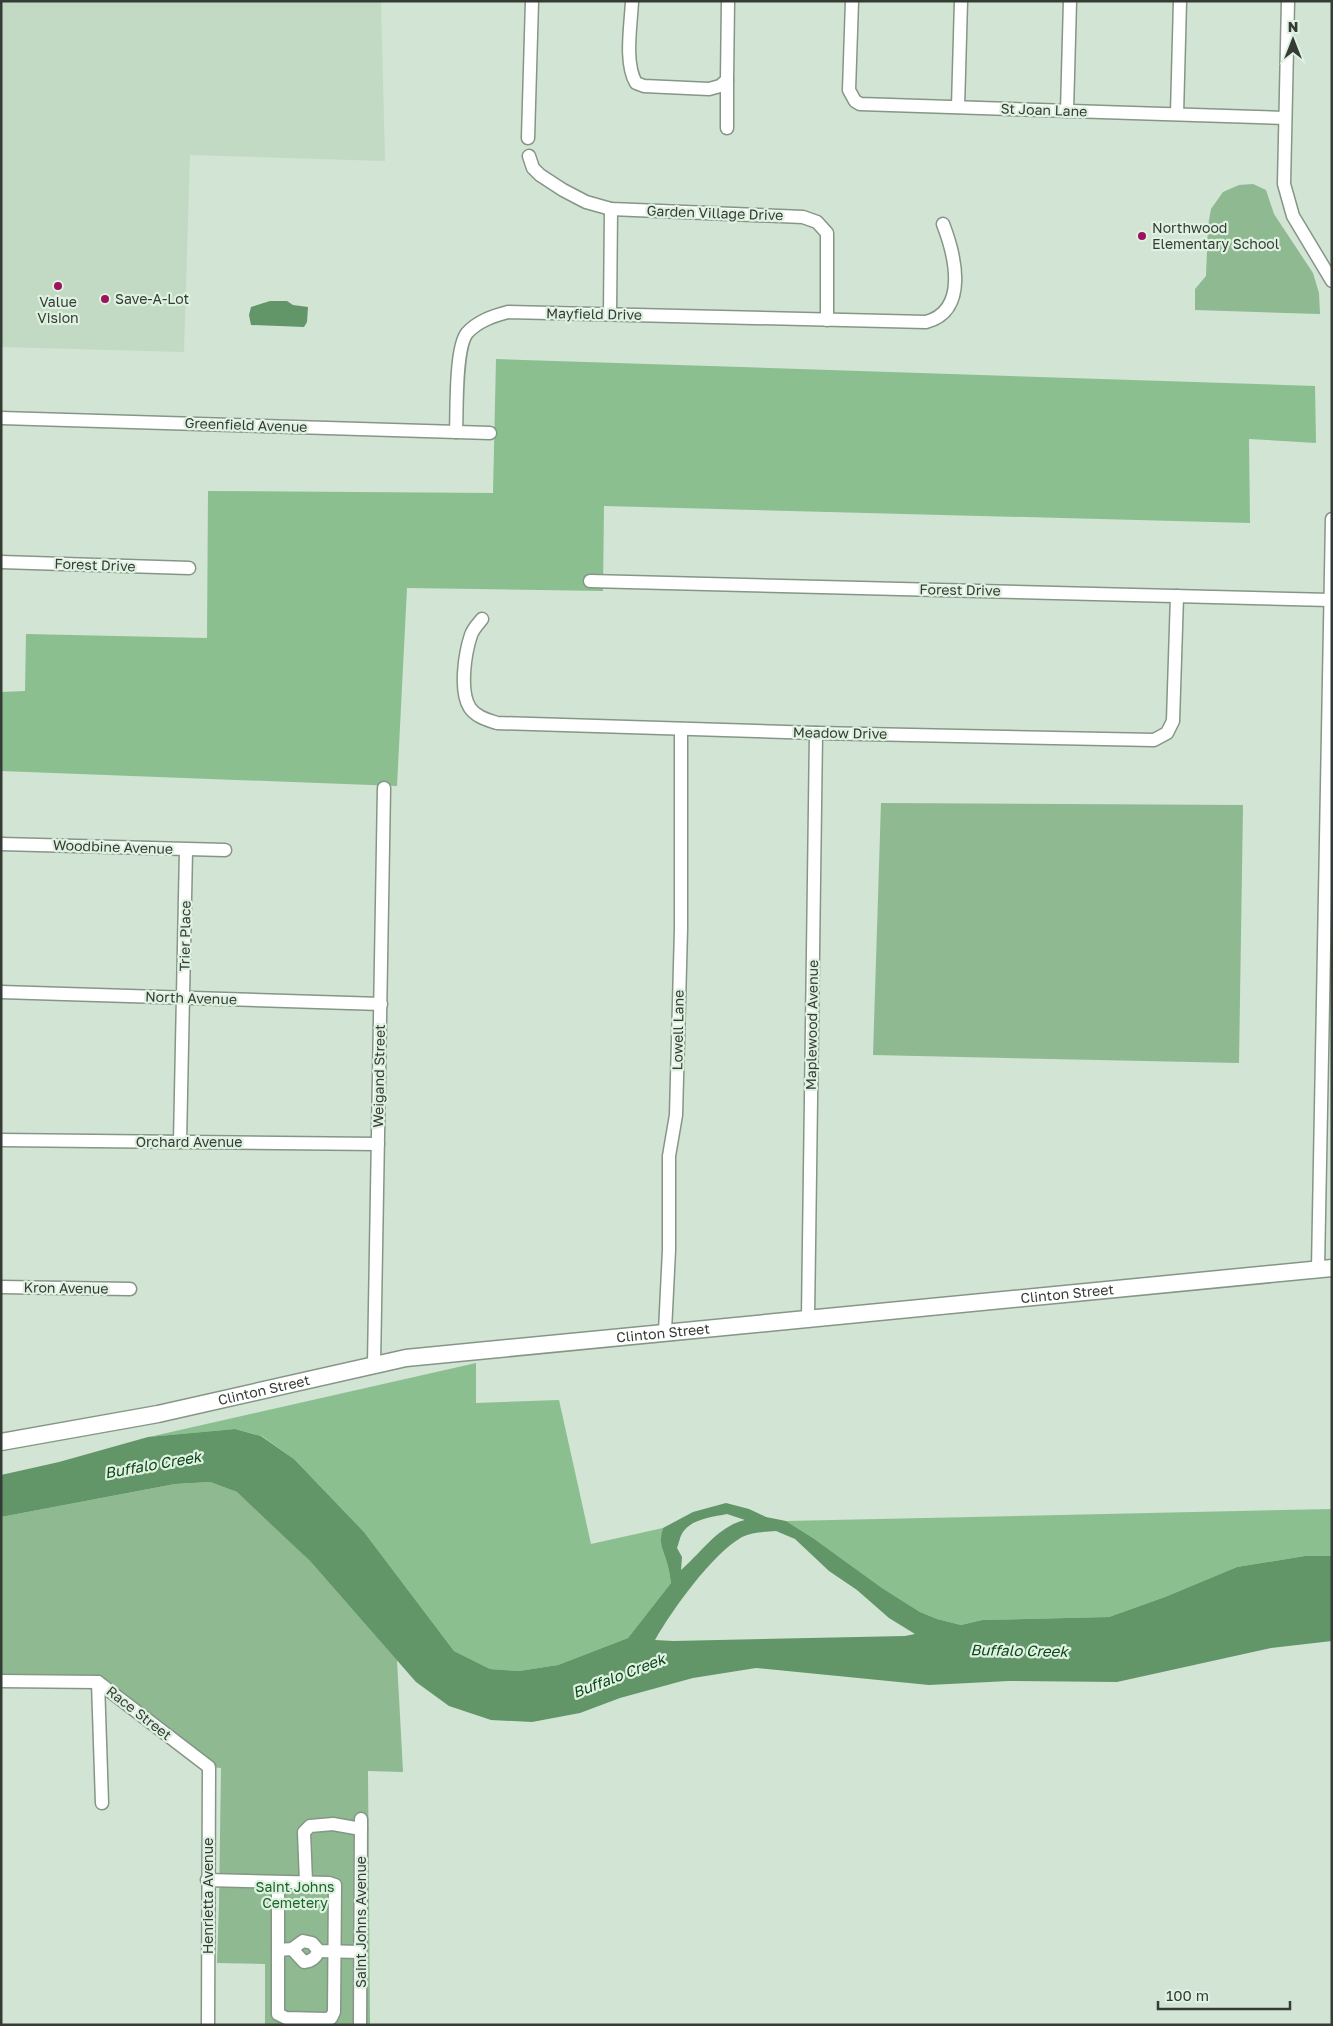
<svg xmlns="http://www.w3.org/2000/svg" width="1333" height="2026" font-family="'Golos Text',sans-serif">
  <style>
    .built { fill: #c2dac3 }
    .green { fill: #8eb991 }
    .forest { fill: #8bbf90 }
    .water { fill: #629567; fill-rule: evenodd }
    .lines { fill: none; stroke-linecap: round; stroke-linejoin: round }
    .minor-casing { stroke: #859686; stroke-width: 15 }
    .major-casing { stroke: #859686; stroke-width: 19 }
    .minor { stroke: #fff; stroke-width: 12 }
    .major { stroke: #fff; stroke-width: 16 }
    .poi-dot { fill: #9d115f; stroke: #dff1e0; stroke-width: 2 }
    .labels { text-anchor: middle; stroke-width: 4.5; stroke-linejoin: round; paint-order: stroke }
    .street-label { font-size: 14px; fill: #353c35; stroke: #dff1e0 }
    .poi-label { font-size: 14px; fill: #353c35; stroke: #dff1e0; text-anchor: start }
    .park-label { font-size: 14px; fill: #196529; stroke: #dff1e0 }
    .water-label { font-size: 15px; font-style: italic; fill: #0b4518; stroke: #dff1e0 }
  </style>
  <rect width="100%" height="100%" fill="#d2e4d3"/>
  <polygon class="built" points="1,1 381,1 385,161 190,155 184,352 1,347"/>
  <g class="green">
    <polygon points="1253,184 1266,190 1274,214 1313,273 1319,293 1320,314 1195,310 1195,289 1206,276 1208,226 1211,209 1223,192 1239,185"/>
    <polygon points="881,803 1243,805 1239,1063 873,1055"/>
    <polygon points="210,1482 237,1492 264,1516 310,1561 397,1660 403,1772 368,1771 370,2025 265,2025 265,1964 217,1963 219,1903 221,1768 209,1767 98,1682 1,1681 1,1517 175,1484"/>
  </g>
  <g class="forest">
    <polygon points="496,359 1315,386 1316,443 1249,439 1250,523 604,506 603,591 407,588 397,786 1,771 1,692 25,691 26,634 207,638 208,491 493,493"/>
    <path d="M476,1363V1403L559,1400L591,1544L663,1528C659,1544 663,1548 667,1563C669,1569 670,1577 671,1583L628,1638L558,1665L519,1671L490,1669L454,1651L364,1532L294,1459L262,1436L235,1429L149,1437Z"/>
    <polygon points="1332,1509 1332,1556 1305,1556 1237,1567 1165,1597 1109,1617 982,1620 961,1625 937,1619 920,1612 882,1588 813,1538 786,1521"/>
  </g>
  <g class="water">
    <polygon points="270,301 287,301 293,305 308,307 307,322 304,327 251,325 249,315 251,307"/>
    <path d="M235,1429L261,1436L294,1459L364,1532L454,1651L490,1669L519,1671L558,1665L628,1638L671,1583C670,1577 669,1569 667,1563C663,1548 658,1544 663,1528L693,1512L726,1503L749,1509L766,1517L786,1521L813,1538L882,1588L920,1612L937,1619L961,1625L982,1620L1109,1617L1165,1597L1237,1567L1305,1556H1332V1641L1271,1648L1117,1682L1009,1681L929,1685L756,1668L693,1678L620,1698L580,1713L532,1722L491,1720L449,1706L416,1682L310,1561L237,1492L210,1482L175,1484L1,1517V1475L59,1462L148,1437ZM727,1514L745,1520C718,1526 701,1553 681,1570L682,1557L677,1548C679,1543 680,1536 683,1532C692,1519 712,1517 727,1514ZM776,1531L795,1539L829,1571L857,1590L889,1618L915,1634L905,1636L673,1641L655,1640C672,1610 712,1554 742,1537C752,1532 764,1532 776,1531Z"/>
  </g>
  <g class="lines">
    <g class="minor-casing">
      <g id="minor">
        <path d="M632,1C631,25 624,63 636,83L644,86L709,89L720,86L727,80L728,1"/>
        <polyline points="852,1 849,90 855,101 860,104 1285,118"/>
        <polyline points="1288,1 1284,184 1293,216 1332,281"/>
        <polyline points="727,80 727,128"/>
        <polyline points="958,107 961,1"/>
        <polyline points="1067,111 1070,1"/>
        <polyline points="1177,114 1180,1"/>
        <polyline points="528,138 532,1"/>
        <polyline points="529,156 533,168 540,175 563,190 586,202 611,209 803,217 817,222 827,233 827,320"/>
        <polyline points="610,314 611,209"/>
        <polyline points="1,418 490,433"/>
        <path d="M456,432C457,411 455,348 467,333C478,321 493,316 508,312L926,322C969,311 955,255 943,224"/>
        <polyline points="1,562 189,568"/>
        <polyline points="590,581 1330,600"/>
        <path d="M482,619C478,624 473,629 471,635C465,653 459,691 470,708C476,717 488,720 497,723L816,733L1154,740L1167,733L1173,721L1177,596"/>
        <polyline points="1,844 225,850"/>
        <polyline points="1,992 381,1004"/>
        <polyline points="1,1140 378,1144"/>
        <polyline points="180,1142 186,850"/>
        <polyline points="1318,1269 1332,519"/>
        <polyline points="1,1287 130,1289"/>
        <polyline points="808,1318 816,733"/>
        <polyline points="665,1331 669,1250 669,1156 676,1115 681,929 681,729"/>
        <polyline points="374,1365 384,788"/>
        <polyline points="1,1681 98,1682 209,1767 208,2025"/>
        <polyline points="98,1682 102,1803"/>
        <polyline points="207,1880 329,1883 335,1885 334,2012 331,2018 326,2019 286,2018 278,2014 278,1882"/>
        <polyline points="306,1882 304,1832 310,1826 333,1824 361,1829"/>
        <path d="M292,1949L304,1962C312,1961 315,1958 319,1951"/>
        <polyline points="278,1950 292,1949 303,1941 312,1943 319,1951 360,1952"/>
        <polyline points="360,2025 361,1819"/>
      </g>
    </g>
    <g class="major-casing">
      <g id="major">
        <path id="s1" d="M1,1442L158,1414L406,1358L1332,1268"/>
      </g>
    </g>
    <use href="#minor" class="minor"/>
    <use href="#major" class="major"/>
  </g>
  <g class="poi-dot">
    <circle cx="1142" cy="236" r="5"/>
    <circle cx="58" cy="286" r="5"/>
    <circle cx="105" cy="299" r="5"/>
  </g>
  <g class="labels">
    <g class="street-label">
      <text transform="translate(1044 110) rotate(2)" y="5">St Joan Lane</text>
      <text transform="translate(715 213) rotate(2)" y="5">Garden Village Drive</text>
      <text transform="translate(594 314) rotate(1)" y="5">Mayfield Drive</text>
      <text transform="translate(246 425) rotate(2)" y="5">Greenfield Avenue</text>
      <text transform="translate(95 565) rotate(2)" y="5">Forest Drive</text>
      <text transform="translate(960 590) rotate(1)" y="5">Forest Drive</text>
      <text transform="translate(840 733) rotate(1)" y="5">Meadow Drive</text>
      <text transform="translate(113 847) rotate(2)" y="5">Woodbine Avenue</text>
      <text transform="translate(185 936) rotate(-89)" y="5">Trier Place</text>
      <text transform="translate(191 998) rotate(2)" y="5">North Avenue</text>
      <text transform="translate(812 1025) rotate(-89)" y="5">Maplewood Avenue</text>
      <text transform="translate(678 1030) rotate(-89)" y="5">Lowell Lane</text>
      <text transform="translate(379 1076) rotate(-89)" y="5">Weigand Street</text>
      <text x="189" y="1147">Orchard Avenue</text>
      <text transform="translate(66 1288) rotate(1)" y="5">Kron Avenue</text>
      <text dy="5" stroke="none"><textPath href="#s1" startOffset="1078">Clinton Street</textPath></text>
      <text dy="5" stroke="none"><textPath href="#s1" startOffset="672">Clinton Street</textPath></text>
      <text dy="5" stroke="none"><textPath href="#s1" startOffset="268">Clinton Street</textPath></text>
      <text transform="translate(139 1713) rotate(38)" y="5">Race Street</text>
      <text transform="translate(208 1896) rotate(-90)" y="5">Henrietta Avenue</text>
      <text transform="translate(361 1922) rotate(-90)" y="5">Saint Johns Avenue</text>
    </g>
    <g class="poi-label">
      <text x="1152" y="233">Northwood<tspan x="1152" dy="16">Elementary School</tspan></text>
      <text x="115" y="304">Save-A-Lot</text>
      <text x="58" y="307" text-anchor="middle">Value<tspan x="58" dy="16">Vision</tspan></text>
    </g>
    <g class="park-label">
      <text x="295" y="1892">Saint Johns<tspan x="295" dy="16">Cemetery</tspan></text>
    </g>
    <g class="water-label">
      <text transform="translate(153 1465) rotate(-10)" y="5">Buffalo Creek</text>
      <text transform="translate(1019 1651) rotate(1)" y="5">Buffalo Creek</text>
      <text transform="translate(619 1676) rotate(-21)" y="5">Buffalo Creek</text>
    </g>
  </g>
  <rect width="1333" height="2026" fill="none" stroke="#353c35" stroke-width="5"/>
  <g transform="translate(1293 40)" stroke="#dff1e0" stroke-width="4" paint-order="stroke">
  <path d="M0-4L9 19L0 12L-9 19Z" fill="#353c35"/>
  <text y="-8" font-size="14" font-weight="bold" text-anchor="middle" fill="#353c35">N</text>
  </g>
  <path d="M1158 2001v8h132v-8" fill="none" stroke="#353c35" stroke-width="2.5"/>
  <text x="1166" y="2001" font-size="15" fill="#353c35" stroke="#dff1e0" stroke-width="4" paint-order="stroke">100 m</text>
</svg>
